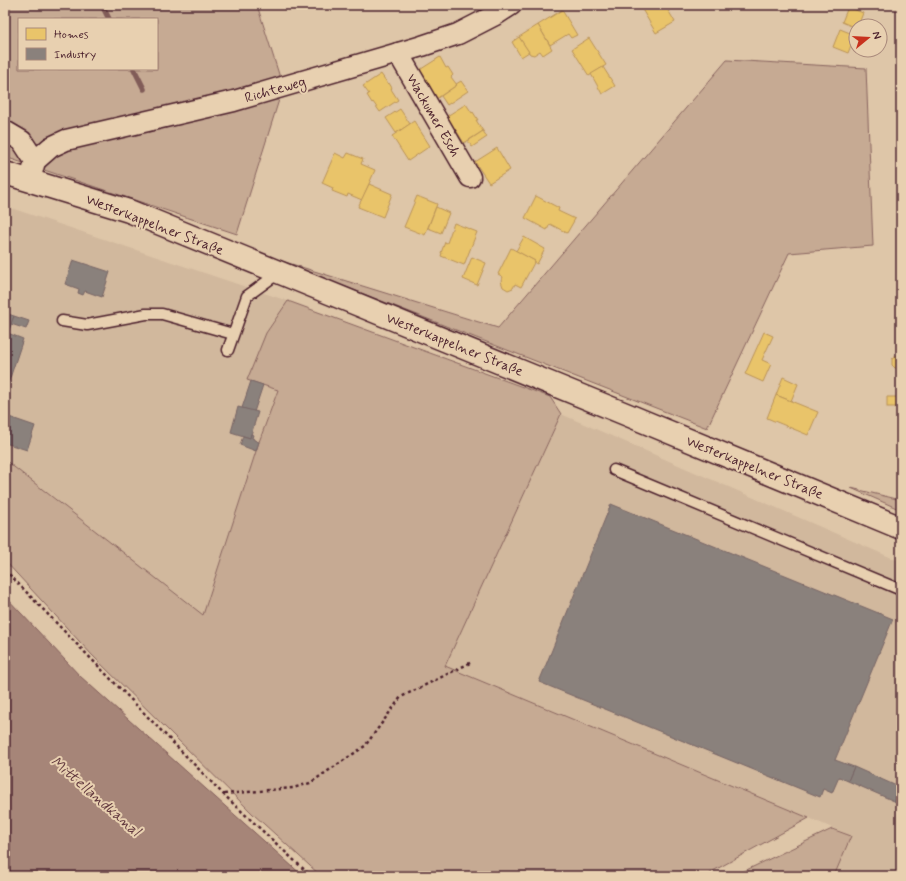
<svg xmlns="http://www.w3.org/2000/svg" width="906" height="881" font-family="Mynerve,sans-serif">
  <style>
    .built { fill: #d1b89d }
    .green { fill: #c6aa93; stroke: #88645f; fill-rule: evenodd }
    .water { fill: #a68578; stroke: #815c59 }
    .homes { fill: #e9c46a; stroke: #b99257 }
    .industry { fill: #8a817c; stroke: #776464 }
    .lines { fill: none; stroke-linecap: round; stroke-linejoin: round }
    .stream { stroke: #815c59; stroke-width: 5.5 }
    .service-casing { stroke: #4a1f2b; stroke-width: 13 }
    .minor-casing { stroke: #4a1f2b; stroke-width: 23 }
    .secondary-casing { stroke: #4a1f2b; stroke-width: 25 }
    .path { stroke: #4a1f2b; stroke-width: 2.5; stroke-dasharray: 3 3; stroke-linecap: butt }
    .service { stroke: #e8d0b0; stroke-width: 10 }
    .minor { stroke: #e8d0b0; stroke-width: 20 }
    .secondary { stroke: #e8d0b0; stroke-width: 22 }
    .labels { text-anchor: middle; stroke-width: 4; stroke-linejoin: round; paint-order: stroke }
    .street-label { font-size: 14px; fill: #4a1f2b; stroke: #e8d0b0 }
    .water-label { font-size: 15px; font-style: italic; fill: #61383e; stroke: #e8d0b0 }
  </style>
  <rect width="100%" height="100%" fill="#dec6a8"/>
  <filter id="ink" filterUnits="userSpaceOnUse"><feTurbulence type="fractalNoise" baseFrequency=".025" numOctaves="2"/><feDisplacementMap in="SourceGraphic" scale="8" xChannelSelector="R" yChannelSelector="G"/><feConvolveMatrix kernelMatrix="1 2 1 2 8 2 1 2 1" color-interpolation-filters="sRGB"/></filter>
  <g filter="url(#ink)">
    <g class="built">
      <polygon points="5,206 288,301 266,333 251,381 278,390 259,442 203,616 5,460"/>
      <polygon points="561,414 901,562 901,876 834,876 851,836 809,818 445,666"/>
    </g>
    <g class="green">
      <path d="M5,5H257L283,87L237,234L5,157ZM19,19H157V69H19Z"/>
      <polygon points="727,60 866,68 873,246 789,253 707,428 269,257 498,328"/>
      <polygon points="288,301 550,397 561,414 445,666 809,818 713,871 707,876 321,876 253,814 92,655 5,561 5,460 203,615 259,442 278,390 247,380 266,333"/>
      <polygon points="851,488 901,500 901,510"/>
      <polygon points="832,829 851,836 834,876 734,876"/>
    </g>
    <polygon class="water" points="5,596 80,676 303,876 5,876"/>
    <g class="homes">
      <polygon points="641,5 665,5 675,22 656,33 640,6"/>
      <polygon points="848,7 863,13 858,26 856,26 856,28 842,22"/>
      <polygon points="562,10 577,35 571,38 568,34 550,45 538,25"/>
      <polygon points="538,25 552,49 543,55 540,51 534,55 530,54 519,37"/>
      <polygon points="840,29 855,35 848,53 833,47"/>
      <polygon points="519,37 529,52 521,57 512,42"/>
      <polygon points="589,38 606,65 589,76 572,49"/>
      <polygon points="440,57 446,68 448,67 453,75 451,77 457,85 436,99 418,71"/>
      <polygon points="603,67 615,86 602,94 591,74"/>
      <polygon points="381,74 388,84 389,83 392,88 391,89 398,100 380,112 373,102 372,103 367,95 369,94 363,86"/>
      <polygon points="461,81 468,91 447,105 441,96 457,85 456,84"/>
      <polygon points="466,104 472,113 473,112 478,120 476,120 483,131 464,143 456,130 455,131 451,125 452,125 447,116"/>
      <polygon points="400,109 410,124 396,133 386,118"/>
      <polygon points="414,121 430,146 408,161 392,136"/>
      <polygon points="483,131 487,137 472,147 468,141"/>
      <polygon points="497,148 510,170 489,183 475,162"/>
      <polygon points="335,153 345,158 348,153 363,159 361,164 375,170 362,200 348,194 347,197 332,191 333,188 322,183"/>
      <polygon points="369,184 392,194 383,217 358,207"/>
      <polygon points="417,196 437,204 425,235 404,227"/>
      <polygon points="536,196 559,208 558,211 575,219 567,233 550,224 547,230 525,218"/>
      <polygon points="436,207 449,213 441,233 428,228"/>
      <polygon points="454,223 477,232 464,265 441,256 442,253 441,253 445,242 447,243"/>
      <polygon points="524,237 545,249 537,264 535,263 535,261 516,251"/>
      <polygon points="511,248 535,261 521,287 515,284 513,288 508,290 503,287 501,281 503,277 498,274"/>
      <polygon points="472,257 486,263 477,285 463,279"/>
      <polygon points="764,332 773,336 762,360 771,364 763,382 745,374"/>
      <polygon points="900,348 901,348 901,376 899,376 899,368 895,368 892,365 892,359 896,356 899,356"/>
      <polygon points="783,377 798,384 791,401 776,395"/>
      <polygon points="776,395 818,412 808,435 767,418"/>
      <rect x="887" y="397" width="14" height="10"/>
    </g>
    <g class="industry">
      <polygon points="73,260 110,272 102,297 85,291 83,295 78,293 79,289 65,284"/>
      <polygon points="5,313 14,316 8,333 5,332"/>
      <polygon points="14,316 29,321 26,329 11,324"/>
      <polygon points="5,332 23,339 5,393"/>
      <polygon points="251,381 263,385 254,412 242,408"/>
      <polygon points="238,407 258,412 250,438 231,432"/>
      <polygon points="9,417 35,426 27,450 5,443 5,429"/>
      <polygon points="251,434 253,435 252,438 254,439 254,440 259,442 256,451 240,445 243,436 250,438"/>
      <polygon points="611,504 893,619 835,760 854,767 848,781 839,777 832,793 823,789 820,797 539,682"/>
      <polygon points="854,767 901,788 901,804 848,781"/>
    </g>
    <g class="lines">
      <g class="stream">
        <polyline points="102,5 109,19"/>
        <polyline points="134,69 144,89"/>
      </g>
      <g class="service-casing">
        <g id="service">
          <polyline points="62,321 87,325 146,314 162,314 233,334"/>
          <polyline points="228,350 247,296 280,272"/>
          <polyline points="614,470 901,590"/>
        </g>
      </g>
      <g class="minor-casing">
        <g id="minor">
          <polyline points="398,53 470,177"/>
          <polyline points="5,131 22,141 35,161 32,173"/>
          <polyline points="35,161 51,147 66,140 234,101 422,46 458,34 497,14 511,5"/>
        </g>
      </g>
      <g class="secondary-casing">
        <polyline id="secondary" points="5,173 129,211 628,415 901,528"/>
      </g>
      <g class="path">
        <polyline points="5,570 65,632 223,794 311,876"/>
        <polyline points="224,794 293,788 310,783 365,746 401,697 472,662"/>
      </g>
      <use href="#service" class="service"/>
      <use href="#minor" class="minor"/>
      <use href="#secondary" class="secondary"/>
    </g>
  </g>
  <g class="labels">
    <g class="street-label">
      <text transform="translate(275 89) rotate(-16)" y="5">Richteweg</text>
      <text transform="translate(434 115) rotate(60)" y="5">Wackumer Esch</text>
      <text transform="translate(155 224) rotate(21)" y="5">Westerkappelner Straße</text>
      <text transform="translate(455 344) rotate(22)" y="5">Westerkappelner Straße</text>
      <text transform="translate(755 467) rotate(22)" y="5">Westerkappelner Straße</text>
    </g>
    <g class="water-label">
      <text transform="translate(96 796) rotate(41)" y="5">Mittellandkanal</text>
    </g>
  </g>
  <rect width="906" height="881" fill="none" stroke="#e8d0b0" stroke-width="20"/>
  <rect x="10" y="10" width="886" height="861" fill="none" stroke="#4a1f2b" stroke-width="1.5" filter="url(#ink)"/>
  <rect x="18" y="18" width="140" height="52" fill="#e8d0b0" stroke="#a9897b"/>
  <rect x="26" y="28" width="20" height="12" fill="#e9c46a" stroke="#a9897b"/>
  <text x="54" y="38" font-size="12" fill="#4a1f2b">Homes</text>
  <rect x="26" y="48" width="20" height="12" fill="#8a817c" stroke="#a9897b"/>
  <text x="54" y="58" font-size="12" fill="#4a1f2b">Industry</text>
  <g transform="translate(868 38) rotate(72)"><circle r="19" fill="#e8d0b0" stroke="#a9897b"/>
  <path d="M0-3L7 15L0 10L-7 15Z" fill="#c8321e"/>
  <text y="-6" font-size="11" font-weight="bold" text-anchor="middle" fill="#4a1f2b">N</text>
  </g>
</svg>
